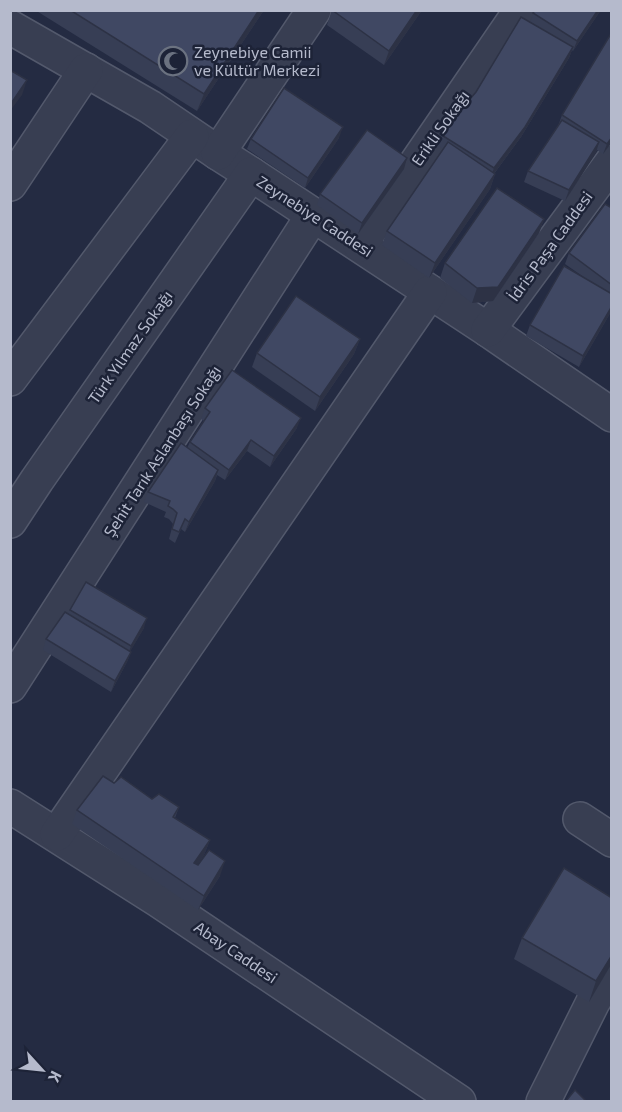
<svg xmlns="http://www.w3.org/2000/svg" width="622" height="1112" font-family="'Exo 2',sans-serif">
  <style>
    .lines { fill: none; stroke-linecap: round; stroke-linejoin: round }
    .street-casing { stroke: #53596c; stroke-width: 36 }
    .street { stroke: #383e52; stroke-width: 33 }
    .wall { fill: #373e55 }
    .shaded-wall { fill: #2d3245 }
    .building { fill: #404863; stroke: #2d3245; stroke-width: 1.5 }
    .labels { text-anchor: middle; stroke-width: 5; stroke-linejoin: round; paint-order: stroke }
    .poi-label { font-size: 16px; fill: #b5bacc; stroke: #1d2337; text-anchor: start }
    .street-label { font-size: 16px; fill: #b5bacc; stroke: #1d2337 }
  </style>
  <rect width="100%" height="100%" fill="#242b42"/>
  <g class="lines">
    <g class="street-casing">
      <g id="street">
        <polyline points="10,27 150,107 218,153 251,174 488,330 612,415"/>
        <polyline points="218,153 314,10"/>
        <polyline points="10,184 86,70"/>
        <polyline points="360,245 521,10"/>
        <polyline points="488,330 612,162"/>
        <polyline points="10,379 192,136"/>
        <polyline points="10,521 37,480 251,174"/>
        <polyline points="10,686 313,215"/>
        <polyline points="10,806 158,900 459,1102"/>
        <polyline points="580,819 612,840"/>
        <polyline points="57,834 430,292"/>
        <polyline points="543,1102 593,1002 612,970"/>
      </g>
    </g>
    <use href="#street" class="street"/>
  </g>
  <g class="wall">
    <polygon points="35,10 264,10 197,111"/>
    <polygon points="332,10 422,10 384,65 327,25"/>
    <polygon points="535,10 601,10 573,51 572,50 569,58 521,137 494,174 495,174 490,189 429,278 382,245 387,231 443,149 436,144 440,134 476,92 530,22"/>
    <polygon points="612,32 612,142 603,154 597,150 565,201 524,182 528,171 558,126 562,115"/>
    <polygon points="339,138 305,188 247,149 251,139"/>
    <polygon points="404,169 358,234 317,205 320,194"/>
    <polygon points="612,208 612,310 579,367 526,336 530,325 585,278 565,264 569,253"/>
    <polygon points="544,219 539,233 493,301 472,303 440,278 445,263"/>
    <polygon points="360,339 354,354 315,411 252,367 257,353"/>
    <polygon points="205,408 297,428 270,467 247,451 225,480 217,475 215,481 185,532 181,529 175,543 169,539 173,524 169,519 164,517 166,512 144,502 148,492 187,448 190,442 204,421 201,419"/>
    <polygon points="70,610 144,628 130,651 131,652 127,662 111,692 43,650 46,639 68,614"/>
    <polygon points="114,783 152,799 179,807 175,818 210,840 204,855 198,864 220,876 198,910 72,824 77,810"/>
    <polygon points="612,898 612,963 589,1002 514,959 522,938"/>
  </g>
  <g class="shaded-wall">
    <polygon points="259,10 264,10 197,111 204,94"/>
    <polygon points="417,10 422,10 384,65 389,51"/>
    <polygon points="598,10 601,10 573,51 577,41"/>
    <polygon points="573,47 569,58 521,137 490,179 494,168"/>
    <polygon points="27,80 22,95 10,111 10,105"/>
    <polygon points="343,127 339,138 305,188 308,178"/>
    <polygon points="612,137 612,142 603,154 607,144"/>
    <polygon points="599,142 596,153 565,201 569,190"/>
    <polygon points="407,158 404,169 358,234 362,223"/>
    <polygon points="495,174 490,189 429,278 435,263"/>
    <polygon points="544,219 539,233 493,301 472,303 477,288"/>
    <polygon points="612,306 612,310 579,367 583,356"/>
    <polygon points="360,339 354,354 315,411 320,397"/>
    <polygon points="301,418 297,428 270,467 274,456"/>
    <polygon points="251,440 247,451 225,480 229,470"/>
    <polygon points="218,470 215,481 185,532 189,522"/>
    <polygon points="147,618 144,628 127,657 131,646"/>
    <polygon points="131,652 127,662 111,692 115,681"/>
    <polygon points="210,840 204,855 189,877 194,863"/>
    <polygon points="225,861 220,876 198,910 204,896"/>
    <polygon points="612,955 612,963 589,1002 596,981"/>
  </g>
  <g class="building">
    <polygon points="70,10 259,10 204,94"/>
    <polygon points="332,10 417,10 389,51"/>
    <polygon points="535,10 598,10 577,41 533,13"/>
    <polygon points="521,17 573,47 525,127 494,168 440,134 476,92"/>
    <polygon points="612,32 612,137 607,144 562,115"/>
    <polygon points="10,70 27,80 10,105"/>
    <polygon points="284,88 343,127 308,178 251,139"/>
    <polygon points="562,120 599,142 569,190 528,171"/>
    <polygon points="367,130 407,158 362,223 320,194"/>
    <polygon points="448,142 495,174 435,263 387,231"/>
    <polygon points="497,188 544,219 498,287 477,288 445,263"/>
    <polygon points="605,204 612,208 612,285 569,253"/>
    <polygon points="564,266 612,294 612,306 583,356 530,325"/>
    <polygon points="296,296 360,339 320,397 257,353"/>
    <polygon points="232,370 301,418 274,456 251,440 229,470 190,442 210,412 205,408"/>
    <polygon points="181,443 218,470 189,522 185,519 179,532 172,529 177,513 173,509 168,506 170,501 148,492"/>
    <polygon points="86,582 147,618 131,646 70,610"/>
    <polygon points="65,612 131,652 115,681 46,639"/>
    <polygon points="103,776 114,783 121,777 152,799 159,794 179,807 173,817 210,840 194,863 198,865 209,850 225,861 204,896 77,810"/>
    <polygon points="564,868 612,898 612,955 596,981 522,938"/>
    <polygon points="575,1090 586,1101 566,1101"/>
  </g>
  <defs>
    <g id="mosque-ring" transform="scale(1.5)"><circle r="9.5" fill="#1d2337" stroke="#6b7280" stroke-width="1.5"/><path d="M3.5-4.9A6 6 0 1 0 3.5 4.9A5 5 0 1 1 3.5-4.9Z" fill="#6b7280"/></g>
  </defs>
  <g fill-rule="evenodd">
    <use href="#mosque-ring" x="173" y="61"/>
  </g>
  <g class="labels">
    <g class="poi-label">
      <text x="194" y="58">Zeynebiye Camii<tspan x="194" dy="18">ve Kültür Merkezi</tspan></text>
    </g>
    <g class="street-label">
      <text transform="translate(440 128) rotate(-55)" y="6">Erikli Sokağı</text>
      <text transform="translate(315 216) rotate(33)" y="6">Zeynebiye Caddesi</text>
      <text transform="translate(550 246) rotate(-54)" y="6">İdris Paşa Caddesi</text>
      <text transform="translate(130 347) rotate(-55)" y="6">Türk Yılmaz Sokağı</text>
      <text transform="translate(162 451) rotate(-57)" y="6">Şehit Tarık Aslanbaşı Sokağı</text>
      <text transform="translate(236 952) rotate(34)" y="6">Abay Caddesi</text>
    </g>
  </g>
  <rect width="622" height="1112" fill="none" stroke="#b5bacc" stroke-width="24"/>
  <g transform="translate(42 1070) rotate(117)" stroke="#1d2337" stroke-width="4.5" paint-order="stroke">
  <path d="M0-4.5L10 22L0 15L-10 22Z" fill="#b5bacc"/>
  <text y="-9" font-size="16" font-weight="bold" text-anchor="middle" fill="#b5bacc">K</text>
  </g>
</svg>
